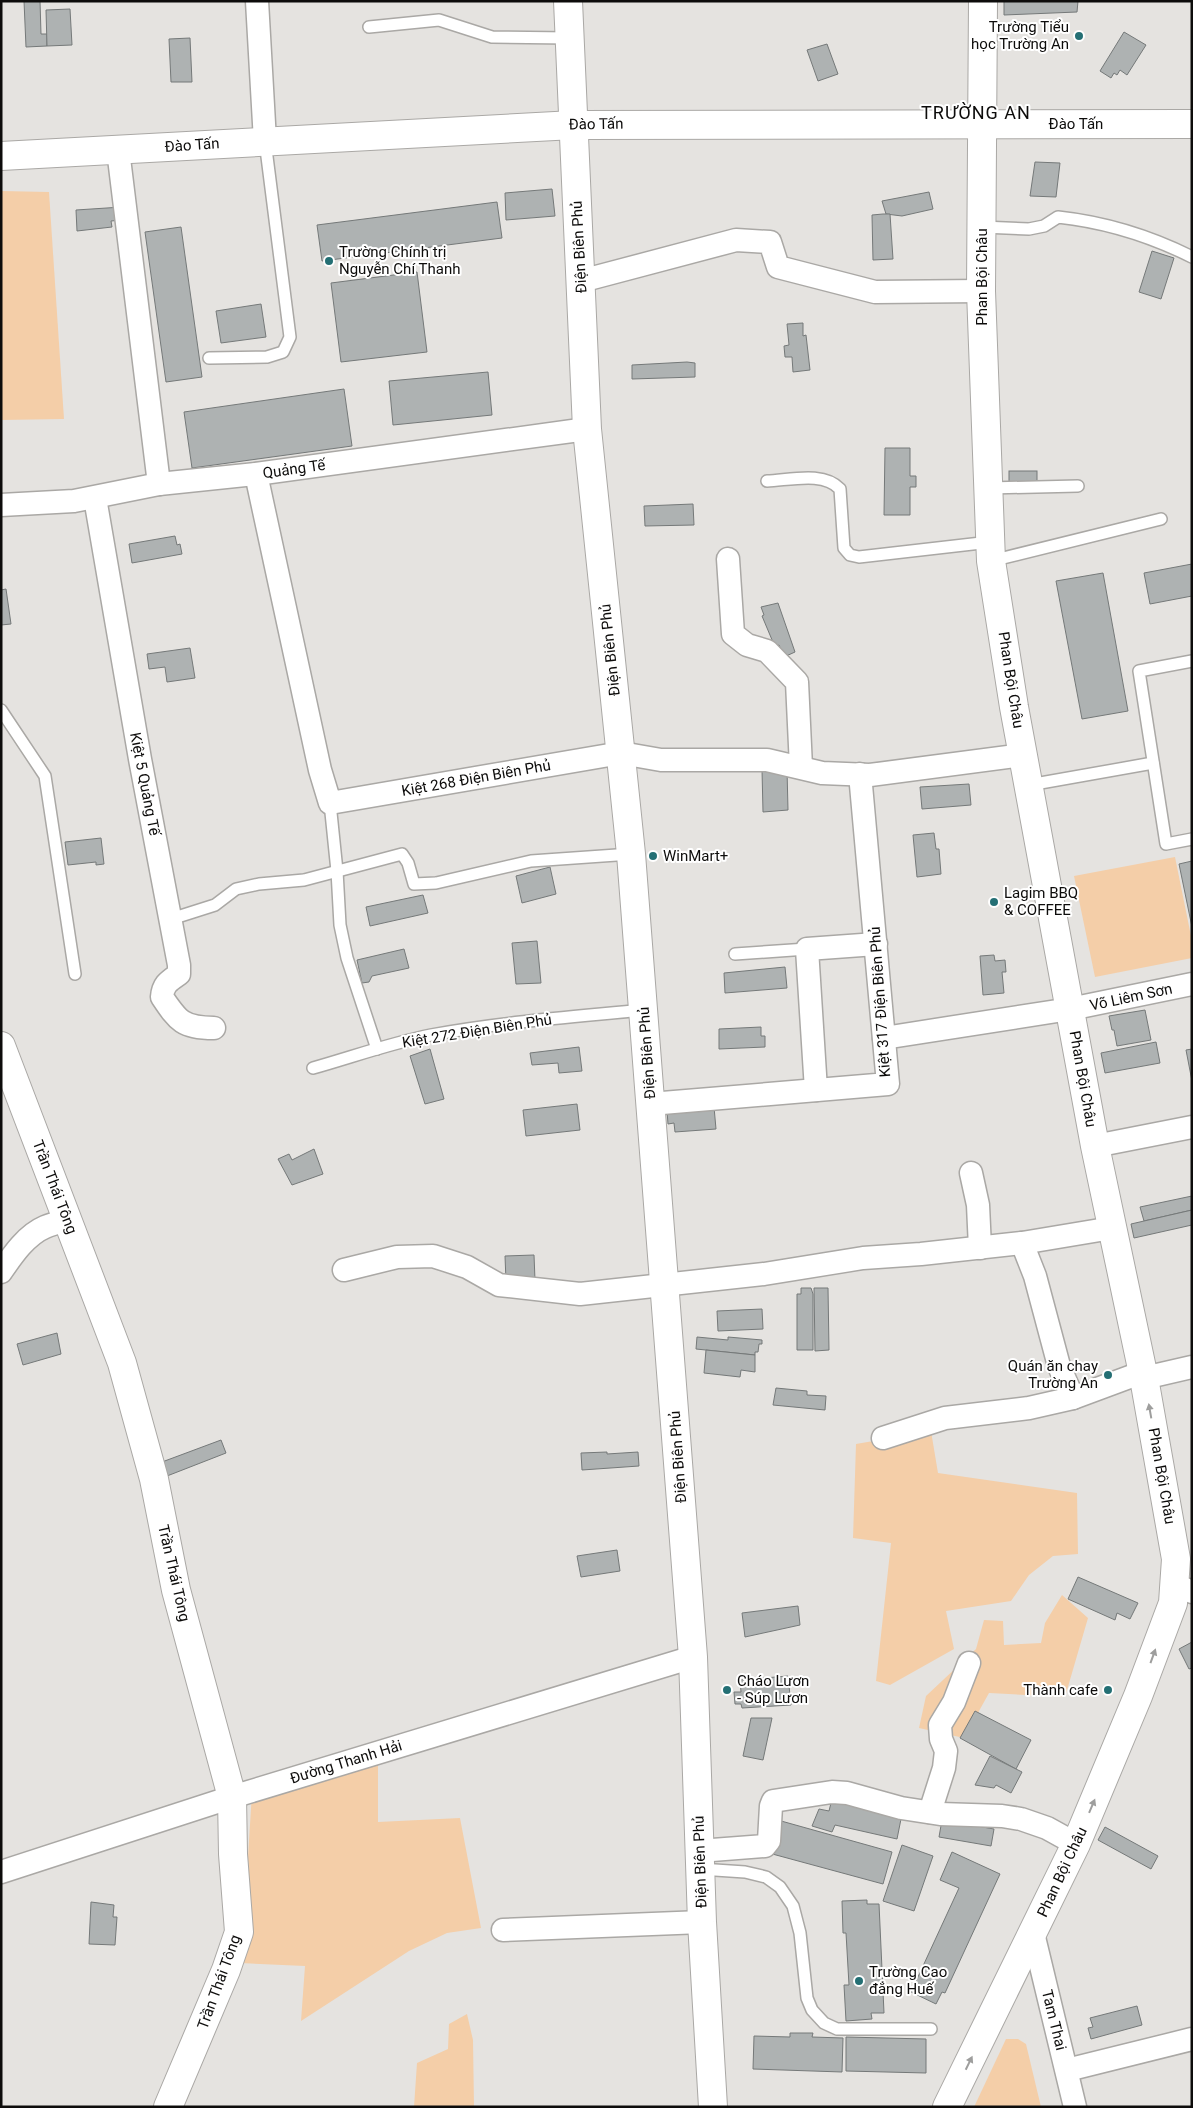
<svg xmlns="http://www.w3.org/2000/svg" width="1193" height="2108" font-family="Roboto,sans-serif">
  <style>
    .green { fill: #f4cea8 }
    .building { fill: #aeb2b2; stroke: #757979 }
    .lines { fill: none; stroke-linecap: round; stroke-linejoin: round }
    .service-casing { stroke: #aaa8a5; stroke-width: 14 }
    .minor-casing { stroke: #aaa8a5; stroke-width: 25 }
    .tertiary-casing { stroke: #aaa8a5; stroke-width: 30 }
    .secondary-casing { stroke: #aaa8a5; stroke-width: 30 }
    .service { stroke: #fff; stroke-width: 11 }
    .minor { stroke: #fff; stroke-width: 22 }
    .tertiary { stroke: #fff; stroke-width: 28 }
    .secondary { stroke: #fff; stroke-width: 28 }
    .oneway { fill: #9e9e9d }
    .poi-dot { fill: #246f74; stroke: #fff; stroke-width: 2 }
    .labels { text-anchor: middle; stroke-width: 4; stroke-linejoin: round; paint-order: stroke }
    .poi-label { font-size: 15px; fill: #0d0c0b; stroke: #fff; text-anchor: start }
    .street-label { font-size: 15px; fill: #0d0c0b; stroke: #fff }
    .quarter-label { font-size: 18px; letter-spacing: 1px; fill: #0d0c0b; stroke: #fff }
  </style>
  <rect width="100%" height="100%" fill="#e5e3e0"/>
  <g class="green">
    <polygon points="1,191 49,192 64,419 1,420"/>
    <polygon points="1175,857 1192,941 1192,958 1095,977 1074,876"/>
    <polygon points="931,1431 938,1473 1077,1493 1078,1554 1053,1556 1029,1575 1011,1601 946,1611 954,1649 890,1685 876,1681 891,1543 853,1538 856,1444"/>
    <polygon points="1062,1595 1088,1618 1065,1697 989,1693 964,1738 919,1728 926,1696 976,1649 984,1620 1003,1621 1004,1645 1041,1643 1045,1623"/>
    <polygon points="378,1755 378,1822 460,1818 481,1928 447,1933 409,1951 301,2021 305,1966 240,1963 251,1911 248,1857 252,1792"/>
    <polygon points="467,2014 473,2040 474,2107 414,2107 417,2063 448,2049 449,2024"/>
    <polygon points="1006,2039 1018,2039 1026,2044 1041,2107 974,2107"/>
  </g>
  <g class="building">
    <polygon points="24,1 40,1 41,34 47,34 47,46 26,47"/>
    <polygon points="1004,1 1078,1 1077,12 1004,15"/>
    <polygon points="70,9 72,45 47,46 46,10"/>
    <polygon points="1124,32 1146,45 1127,75 1120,70 1117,75 1114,73 1111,78 1100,71"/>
    <polygon points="190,38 192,82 171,82 169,39"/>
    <polygon points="827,44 838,74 818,81 807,50"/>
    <polygon points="1035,162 1060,163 1056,197 1030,196"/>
    <polygon points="552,189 555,216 506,220 505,193"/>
    <polygon points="929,192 933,209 902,216 886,214 882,201"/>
    <polygon points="497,202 502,238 322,261 317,225"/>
    <polygon points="122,207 123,220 111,221 112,227 77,231 76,210"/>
    <polygon points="883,214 890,214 893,259 873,260 872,215"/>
    <polygon points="181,227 202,377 166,382 145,232"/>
    <polygon points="1152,251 1174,258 1161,299 1139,292"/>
    <polygon points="417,272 427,352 341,362 331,283"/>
    <polygon points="261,304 266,337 221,343 216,311"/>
    <polygon points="803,323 803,336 806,335 810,370 793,372 792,357 785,357 784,346 789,345 787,324"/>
    <polygon points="687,362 695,363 695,377 632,379 632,365"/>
    <polygon points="488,372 492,415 393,425 389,381"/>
    <polygon points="344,389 352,446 192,468 184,412"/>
    <polygon points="885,448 910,448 910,476 916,476 916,487 910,487 910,515 884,515"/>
    <rect x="1009" y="471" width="28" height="16"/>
    <polygon points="693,504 694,525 645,526 644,506"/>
    <polygon points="175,536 177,545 180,544 182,554 132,563 129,544"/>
    <polygon points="1192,564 1192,596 1150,604 1144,573"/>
    <polygon points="1103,573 1128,711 1082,719 1056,581"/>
    <polygon points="6,589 11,624 1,625 1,590"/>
    <polygon points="778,603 795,652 784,657 779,645 775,647 762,616 764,615 761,607"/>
    <polygon points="190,648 195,678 167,682 165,667 149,669 147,654"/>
    <polygon points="787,769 788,810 763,812 762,770"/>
    <polygon points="969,784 971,805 922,809 920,787"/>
    <polygon points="934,833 936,849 939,849 941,874 917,877 913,835"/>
    <polygon points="101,838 104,864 96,865 96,862 68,865 65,842"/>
    <polygon points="1192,861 1192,927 1179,864"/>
    <polygon points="550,867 556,894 522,903 516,876"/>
    <polygon points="423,895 428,913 370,926 366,907"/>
    <polygon points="537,941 541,983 516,984 512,943"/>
    <polygon points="404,949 409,968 372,976 369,982 362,983 357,960"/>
    <polygon points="994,955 995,961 1005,960 1006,972 1002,972 1004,993 983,995 980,956"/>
    <polygon points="785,967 787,988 725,993 724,973"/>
    <polygon points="1145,1010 1151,1040 1117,1046 1114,1030 1112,1030 1109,1016"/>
    <polygon points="761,1027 761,1036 765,1036 765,1047 719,1049 719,1029"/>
    <polygon points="1156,1042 1160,1063 1105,1073 1101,1053"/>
    <polygon points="579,1047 582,1071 559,1073 558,1063 532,1065 530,1053"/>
    <polygon points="430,1049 444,1099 425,1104 410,1056"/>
    <polygon points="1192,1049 1192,1081 1186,1050"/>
    <polygon points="577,1104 580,1130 526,1136 523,1110"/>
    <polygon points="714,1107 716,1129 675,1132 674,1123 668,1124 667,1111"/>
    <polygon points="314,1149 323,1174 292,1185 278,1159 289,1154 292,1160"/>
    <polygon points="1192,1196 1192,1210 1144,1221 1140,1207"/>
    <polygon points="1192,1210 1192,1225 1134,1238 1131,1224"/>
    <polygon points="534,1255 535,1280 506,1281 505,1256"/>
    <polygon points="801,1288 811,1288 813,1294 813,1350 797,1350 797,1294 801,1294"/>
    <polygon points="814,1288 828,1288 829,1350 815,1351"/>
    <polygon points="762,1309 763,1329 718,1331 717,1311"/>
    <polygon points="57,1333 61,1354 23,1365 17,1344"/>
    <polygon points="697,1337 728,1340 728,1337 762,1340 762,1344 759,1344 758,1352 755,1352 755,1355 696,1349"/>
    <polygon points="706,1350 755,1355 755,1372 741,1370 740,1377 704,1373"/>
    <polygon points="776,1388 807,1391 807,1395 826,1396 825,1410 773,1405"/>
    <polygon points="221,1440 226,1453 167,1476 162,1462"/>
    <polygon points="607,1452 607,1454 638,1452 639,1466 582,1470 581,1453"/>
    <polygon points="617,1550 620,1571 581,1577 577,1556"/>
    <polygon points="1078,1577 1138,1603 1130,1619 1117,1613 1115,1620 1068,1599"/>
    <polygon points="798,1606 800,1625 745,1637 742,1613"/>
    <polygon points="1192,1642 1192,1668 1189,1669 1179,1649"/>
    <polygon points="788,1676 791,1705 742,1708 741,1704 735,1704 734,1692 741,1692 740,1680"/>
    <polygon points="975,1711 1031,1740 1016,1769 960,1738"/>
    <polygon points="751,1718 772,1718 763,1760 743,1756"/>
    <polygon points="990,1756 1022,1772 1011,1793 996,1785 994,1788 975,1785"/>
    <polygon points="832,1799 902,1814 897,1839 835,1825 832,1832 812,1826 819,1809 829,1811"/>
    <polygon points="774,1819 892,1852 883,1884 765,1852"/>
    <polygon points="942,1820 994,1829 991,1846 939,1837"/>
    <polygon points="1105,1827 1158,1856 1151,1869 1098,1840"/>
    <polygon points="902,1845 933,1856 914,1911 883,1901"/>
    <polygon points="952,1852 1000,1874 945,1993 942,1992 936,2004 911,1992 959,1888 940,1880"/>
    <polygon points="867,1900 867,1904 879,1904 884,2013 871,2013 872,2019 846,2021 844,1985 849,1985 846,1933 843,1933 842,1901"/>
    <polygon points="91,1902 114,1905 113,1917 117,1917 115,1945 89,1944"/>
    <polygon points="1137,2006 1142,2025 1091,2039 1088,2028 1093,2027 1090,2018"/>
    <polygon points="790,2033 813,2033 812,2037 843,2038 842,2072 753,2069 754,2036 790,2037"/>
    <polygon points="846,2037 926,2039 926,2073 846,2071"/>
  </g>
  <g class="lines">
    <g class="service-casing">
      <g id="service">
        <polyline points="369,27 439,20 492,37 569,38"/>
        <path d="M982,227L1029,229L1044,226L1058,217C1104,222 1150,236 1192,257"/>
        <polyline points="209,358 267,357 283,352 290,337 265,141"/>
        <path d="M767,481C790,480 824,471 840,489L844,548L850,555L859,557L990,542"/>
        <polyline points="989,488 1078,486"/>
        <polyline points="991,561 1161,519"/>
        <polyline points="1192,661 1139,671 1166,844 1192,839"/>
        <polyline points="1,710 45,776 75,974"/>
        <polyline points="1029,785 1153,763"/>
        <polyline points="330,803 337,871 340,925 347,958 377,1049"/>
        <polyline points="171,919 215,905 236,889 259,884 304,880 402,854 408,863 414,884 436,883 531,861 631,854"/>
        <polyline points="735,954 807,949"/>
        <path d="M313,1068C352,1057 391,1043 431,1035C501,1022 572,1017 643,1010"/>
        <polyline points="700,1869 745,1872 766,1877 780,1887 793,1906 800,1933 807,1998 812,2010 824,2023 837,2029 931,2029"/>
      </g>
    </g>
    <g class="minor-casing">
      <g id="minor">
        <polyline points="257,1 265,141"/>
        <polyline points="118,150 159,484"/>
        <polyline points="581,281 736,240 770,242 778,267 875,292 981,291"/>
        <polyline points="256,474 320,770 330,803 621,753 661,760 767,760 822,773 870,775 1023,755"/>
        <path d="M95,498L140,759L179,965V974C169,981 163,984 162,997C178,1021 183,1028 214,1028"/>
        <polyline points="1,505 74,501 159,484 256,474 587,429"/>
        <polyline points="728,559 733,634 747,645 767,651 797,682 801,767"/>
        <polyline points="884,1038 1070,1009 1192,984"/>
        <polyline points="816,1090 807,949 876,944"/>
        <polyline points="650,1104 888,1084 860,774"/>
        <polyline points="1095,1146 1192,1127"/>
        <polyline points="971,1173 978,1205 980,1248"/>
        <polyline points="1022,1243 1035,1276 1059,1366 1073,1398"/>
        <polyline points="344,1270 397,1257 433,1256 467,1267 499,1285 580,1294 764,1274 863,1258 921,1254 1022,1243 1112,1228"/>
        <path d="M1,1272C12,1256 26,1235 45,1227C52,1224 60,1222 67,1220"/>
        <polyline points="1144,1378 1192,1367"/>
        <polyline points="883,1438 945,1418 1029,1408 1073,1398 1143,1372"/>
        <polyline points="1174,1584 1192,1592"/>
        <polyline points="930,1812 944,1768 946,1751 941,1739 940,1725 954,1702 969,1663"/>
        <polyline points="699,1851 765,1846 769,1841 771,1806 773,1801 832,1792 847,1793 901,1808 940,1814 1002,1816 1021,1819 1047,1828 1076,1844"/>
        <polyline points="1,1872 232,1797 693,1657"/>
        <polyline points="503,1930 702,1922"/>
        <polyline points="1033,1933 1075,2107"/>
        <polyline points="1067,2070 1192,2039"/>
      </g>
    </g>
    <g class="tertiary-casing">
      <g id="tertiary">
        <polyline points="1,156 574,125 1192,124"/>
        <polyline points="1,1046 122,1363 154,1479 176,1590 232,1797 233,1854 239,1932 226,1970 168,2107"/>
        <polyline points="947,2107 1076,1844 1138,1696 1173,1603 1176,1559 1144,1378 1095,1146 1014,707 991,561 981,291 983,1"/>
      </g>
    </g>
    <g class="secondary-casing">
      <polyline id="secondary" points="568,1 587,429 631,854 693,1657 702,1922 713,2107"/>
    </g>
    <use href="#service" class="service"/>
    <use href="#minor" class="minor"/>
    <use href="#tertiary" class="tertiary"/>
    <use href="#secondary" class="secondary"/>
  </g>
  <defs><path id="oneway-solid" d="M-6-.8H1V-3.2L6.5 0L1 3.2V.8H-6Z" transform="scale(1.25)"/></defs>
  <g class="oneway">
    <use href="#oneway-solid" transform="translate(1150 1411) rotate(-100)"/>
    <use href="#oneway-solid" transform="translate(1153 1656) rotate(-70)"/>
    <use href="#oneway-solid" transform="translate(1092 1806) rotate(-67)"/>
    <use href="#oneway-solid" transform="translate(969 2063) rotate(-64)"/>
  </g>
  <g class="poi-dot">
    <circle cx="1079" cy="36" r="5"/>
    <circle cx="329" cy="261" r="5"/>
    <circle cx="653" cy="856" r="5"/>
    <circle cx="994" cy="902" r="5"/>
    <circle cx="1108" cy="1375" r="5"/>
    <circle cx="727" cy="1690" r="5"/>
    <circle cx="1108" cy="1690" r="5"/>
    <circle cx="859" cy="1981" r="5"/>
  </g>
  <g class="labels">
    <g class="poi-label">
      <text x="1069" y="32" text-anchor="end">Trường Tiểu<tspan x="1069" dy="17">học Trường An</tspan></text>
      <text x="339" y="257">Trường Chính trị<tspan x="339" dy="17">Nguyễn Chí Thanh</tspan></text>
      <text x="663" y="861">WinMart+</text>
      <text x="1004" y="898">Lagim BBQ<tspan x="1004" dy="17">&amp; COFFEE</tspan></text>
      <text x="1098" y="1371" text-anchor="end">Quán ăn chay<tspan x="1098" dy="17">Trường An</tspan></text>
      <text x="737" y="1686">Cháo Lươn<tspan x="737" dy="17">- Súp Lươn</tspan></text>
      <text x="1098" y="1695" text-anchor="end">Thành cafe</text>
      <text x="869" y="1977">Trường Cao<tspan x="869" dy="17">đẳng Huế</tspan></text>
    </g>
    <g class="street-label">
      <text transform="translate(596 124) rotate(-1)" y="5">Đào Tấn</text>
      <text x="1076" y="129">Đào Tấn</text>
      <text transform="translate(192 145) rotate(-4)" y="5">Đào Tấn</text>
      <text transform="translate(579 247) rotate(-93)" y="5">Điện Biên Phủ</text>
      <text transform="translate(982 277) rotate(-90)" y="5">Phan Bội Châu</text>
      <text transform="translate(294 469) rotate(-8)" y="5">Quảng Tế</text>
      <text transform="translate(610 650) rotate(-96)" y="5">Điện Biên Phủ</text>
      <text transform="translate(1011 680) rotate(81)" y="5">Phan Bội Châu</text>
      <text transform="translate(476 778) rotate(-10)" y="5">Kiệt 268 Điện Biên Phủ</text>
      <text transform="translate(145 784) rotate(79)" y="5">Kiệt 5 Quảng Tế</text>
      <text transform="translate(1131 997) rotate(-12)" y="5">Võ Liêm Sơn</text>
      <text transform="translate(880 1002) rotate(-94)" y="5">Kiệt 317 Điện Biên Phủ</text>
      <text transform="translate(477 1031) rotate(-9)" y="5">Kiệt 272 Điện Biên Phủ</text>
      <text transform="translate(647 1053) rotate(-94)" y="5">Điện Biên Phủ</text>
      <text transform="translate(1083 1079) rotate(80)" y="5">Phan Bội Châu</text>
      <text transform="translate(55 1187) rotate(69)" y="5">Trần Thái Tông</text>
      <text transform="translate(678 1457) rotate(-94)" y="5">Điện Biên Phủ</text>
      <text transform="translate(1162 1476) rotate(80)" y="5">Phan Bội Châu</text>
      <text transform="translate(174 1573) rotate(77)" y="5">Trần Thái Tông</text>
      <text transform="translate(346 1762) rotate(-17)" y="5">Đường Thanh Hải</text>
      <text transform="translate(700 1862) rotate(-92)" y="5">Điện Biên Phủ</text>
      <text transform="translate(1062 1872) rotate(-65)" y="5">Phan Bội Châu</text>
      <text transform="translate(219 1982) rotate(-70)" y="5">Trần Thái Tông</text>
      <text transform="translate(1054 2020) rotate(76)" y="5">Tam Thai</text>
    </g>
    <g class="quarter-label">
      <text x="976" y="119">TRƯỜNG AN</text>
    </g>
  </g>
  <rect width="1193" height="2108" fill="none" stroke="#0d0c0b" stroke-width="5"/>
</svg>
